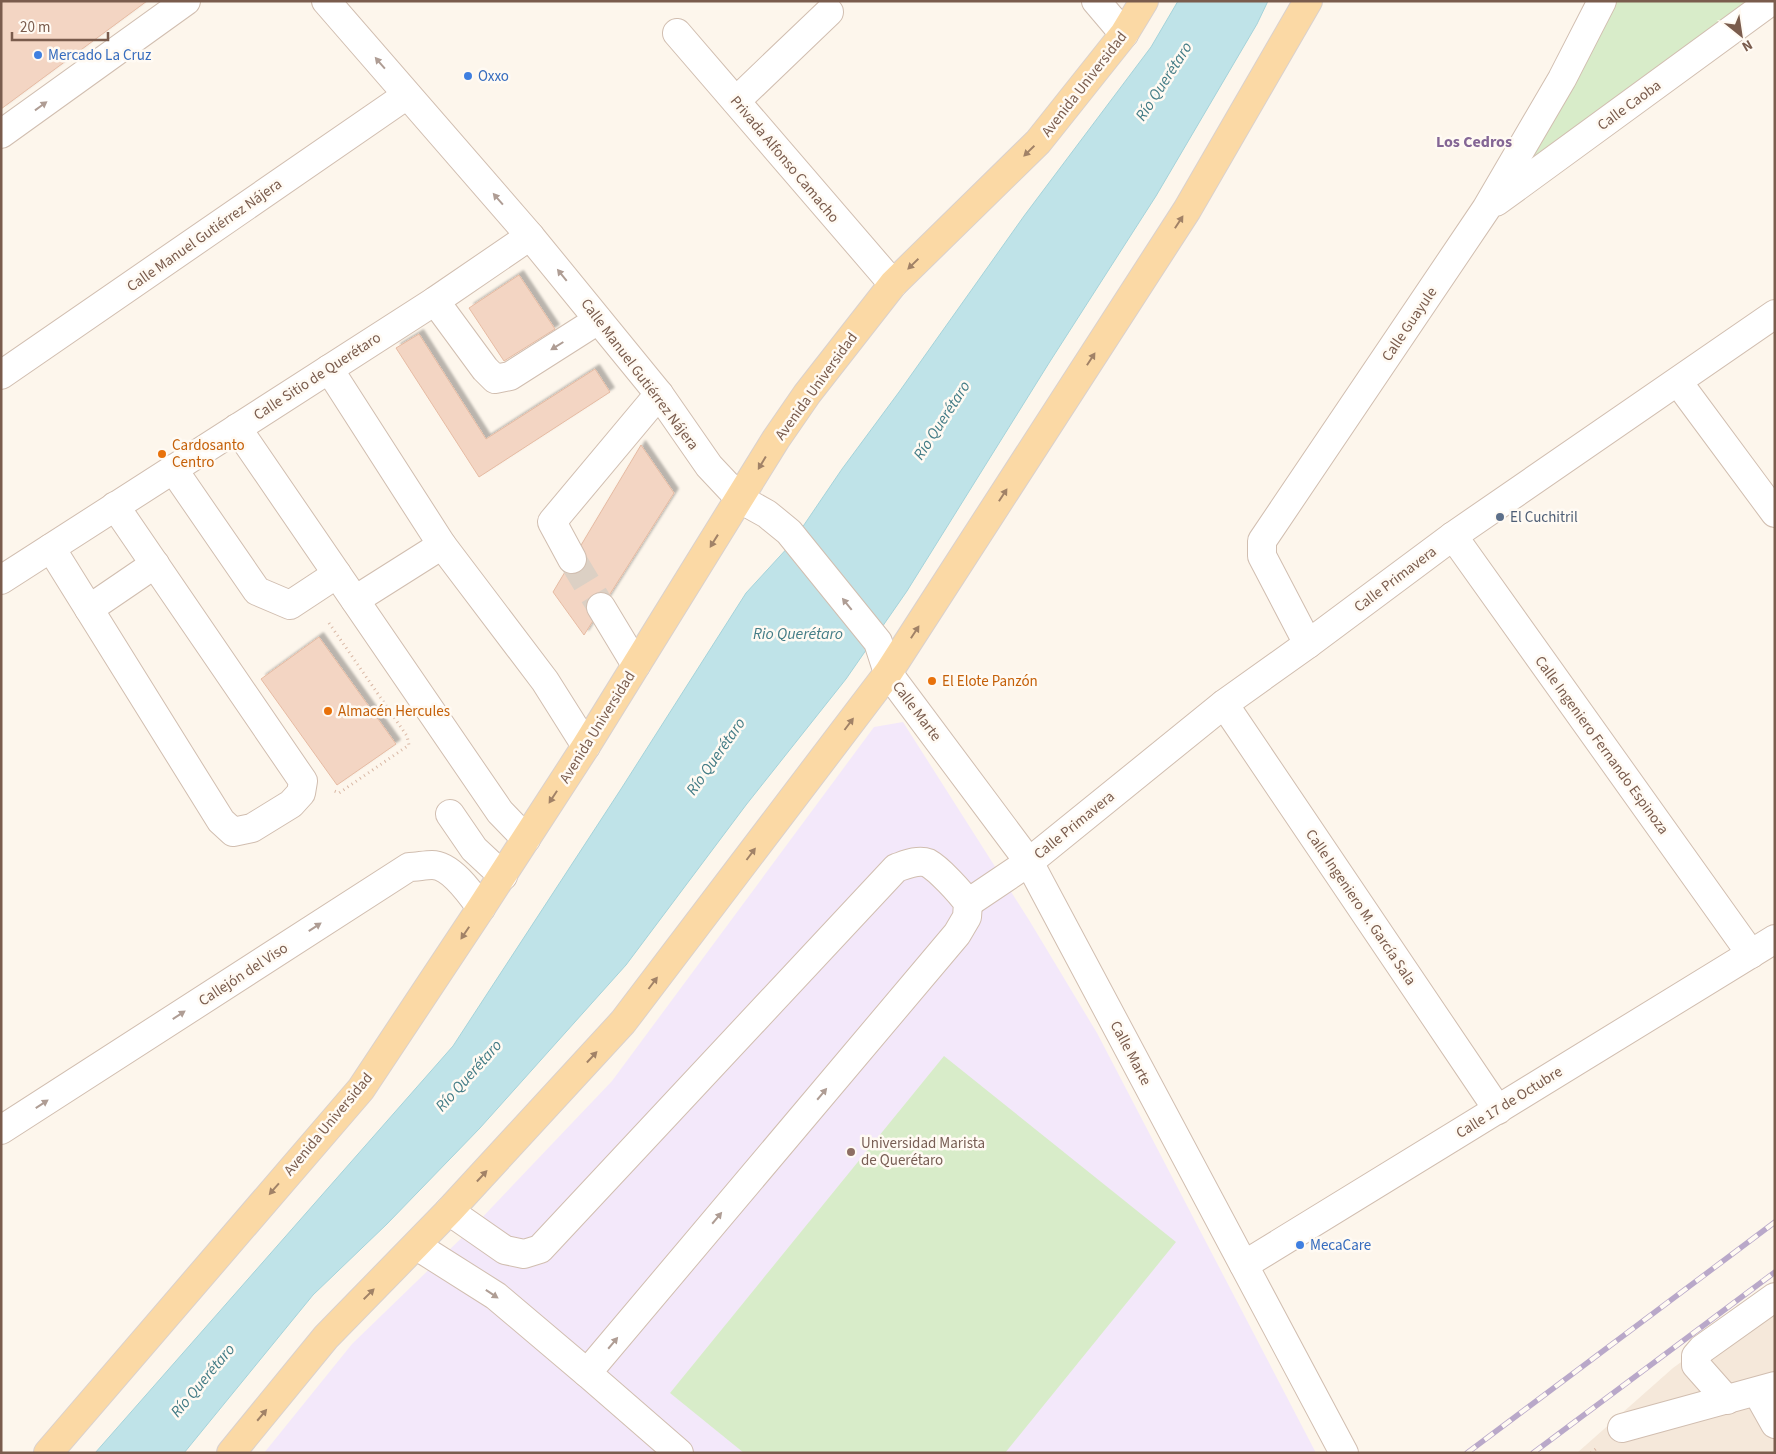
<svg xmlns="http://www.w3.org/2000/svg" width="1776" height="1454" font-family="'Source Sans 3',sans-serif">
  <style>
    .residential { fill: #f5e8da }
    .education { fill: #f3e8fa }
    .green { fill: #d8ecc9 }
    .water { fill: #bfe3e8; stroke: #a5d3da }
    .building { fill: #f3d5c3; stroke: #e6bba3; filter: url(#shadow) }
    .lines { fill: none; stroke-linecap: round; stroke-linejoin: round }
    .minor-tunnel { stroke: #dcd0c4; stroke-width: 28; stroke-dasharray: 28 14; stroke-linecap: butt }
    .minor-casing { stroke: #d1beb0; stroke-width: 30 }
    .major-casing { stroke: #dad1cd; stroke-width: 30 }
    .path { stroke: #d9b8a5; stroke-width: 3; stroke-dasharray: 1 4; stroke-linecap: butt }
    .minor { stroke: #fff; stroke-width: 28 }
    .major { stroke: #fbd9a5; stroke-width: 28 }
    .rail-casing { stroke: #b9a8c9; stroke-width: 5.5 }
    .rail { stroke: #fffaf3; stroke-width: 4; stroke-dasharray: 11; stroke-linecap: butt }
    .oneway { fill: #af9d94 }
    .oneway2 { fill: #a18267 }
    .shop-dot { fill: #3f7fe0; stroke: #fffaf3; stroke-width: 2 }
    .food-dot { fill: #e8710a; stroke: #fffaf3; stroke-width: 2 }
    .service-dot { fill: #5c6f8a; stroke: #fffaf3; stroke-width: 2 }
    .education-dot { fill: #8d6e63; stroke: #fffaf3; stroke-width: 2 }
    .labels { text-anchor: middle; stroke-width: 5; stroke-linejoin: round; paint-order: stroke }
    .shop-label { font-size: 15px; fill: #366cbe; stroke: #fffaf3; text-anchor: start }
    .street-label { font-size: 15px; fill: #7a5c4d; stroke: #fffaf3 }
    .food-label { font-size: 15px; fill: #c56008; stroke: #fffaf3; text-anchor: start }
    .service-label { font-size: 15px; fill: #4e5e75; stroke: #fffaf3; text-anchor: start }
    .education-label { font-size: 15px; fill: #785e54; stroke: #fffaf3; text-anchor: start }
    .water-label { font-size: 16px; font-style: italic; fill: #437c86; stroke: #fffaf3 }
    .neighbourhood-label { font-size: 16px; font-weight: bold; fill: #846695; stroke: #fffaf3 }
  </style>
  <defs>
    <filter id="shadow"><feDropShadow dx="4.5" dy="-4.5" stdDeviation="1" flood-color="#0004"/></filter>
  </defs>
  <rect width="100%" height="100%" fill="#fdf6ec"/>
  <polygon class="residential" points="1775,1294 1775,1453 1577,1453 1673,1368"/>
  <polygon class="education" points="903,722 1029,920 1097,1033 1316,1453 264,1453 352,1344 476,1224 612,1081 874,727"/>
  <g class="green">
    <polygon points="1611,1 1753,1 1502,192"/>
    <polygon points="944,1056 1176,1242 1005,1453 744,1453 670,1393"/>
  </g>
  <polygon class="water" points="1178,1 1268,1 1257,24 1156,196 1049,363 907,591 846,679 746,805 626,965 480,1128 387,1224 313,1295 184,1453 95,1453 453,1046 621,789 746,593 791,544 842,469 899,392 1024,216 1151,47"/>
  <g class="building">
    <polygon points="1,1 147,1 1,109"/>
    <polygon points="519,275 555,329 504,361 469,308"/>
    <polygon points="419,334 486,439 595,369 610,392 479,477 396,348"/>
    <polygon points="641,445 674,493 584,635 553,592"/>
    <polygon points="319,637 396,744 337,785 261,679"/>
  </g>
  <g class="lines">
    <polyline class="minor-tunnel" points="572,559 601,607"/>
    <g class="minor-casing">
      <g id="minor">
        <polyline points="326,1 530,236 659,394 709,466 740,499 767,514 789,532 878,642 888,673 1029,862 1344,1453"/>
        <polyline points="1096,1 1124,34"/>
        <polyline points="677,33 893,284"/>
        <polyline points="736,101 829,12"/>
        <polyline points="1,134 186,1"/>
        <polyline points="1496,202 1771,1"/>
        <polyline points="435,301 485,369 495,379 510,376 598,320"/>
        <polyline points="329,369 442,545 355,600"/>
        <polyline points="1,375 407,95"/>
        <polyline points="1678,382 1775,513"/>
        <polyline points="237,428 500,812 526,839"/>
        <polyline points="173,469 257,591 290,605 337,574"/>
        <polyline points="1453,536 1751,954"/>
        <polyline points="442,545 545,681 586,746"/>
        <polyline points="51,548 221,821 233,832 252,828 291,804 301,793 303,781 115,506"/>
        <polyline points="572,559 552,522 659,394"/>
        <polyline points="1,580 435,301 530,236"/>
        <polyline points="601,607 636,665"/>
        <polyline points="89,609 155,564"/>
        <polyline points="1308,644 1262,556 1262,541 1486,209 1562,79 1602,1"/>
        <polyline points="1224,704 1498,1110"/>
        <polyline points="450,814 474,849 503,876"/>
        <polyline points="968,903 1029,862 1224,704 1308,644 1453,536 1775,314"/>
        <path d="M1,1130L409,867C416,867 425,865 432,865C451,865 471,894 481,908"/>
        <path d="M417,1246L496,1296L587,1373L957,934L967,917L968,903C960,892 939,869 928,863C918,859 905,865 896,868L540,1249L524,1254L505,1250L449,1211"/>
        <polyline points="1244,1265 1775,939"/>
        <polyline points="587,1373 679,1453"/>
        <polyline points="1757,1392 1775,1424"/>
        <polyline points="1727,1400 1696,1365 1696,1356 1702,1349 1775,1297"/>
        <polyline points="1622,1428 1775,1386"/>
      </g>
    </g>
    <g class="major-casing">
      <g id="major">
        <polyline points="48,1453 361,1089 481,908 586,746 776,439 807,394 893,284 1038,142 1124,34 1144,1"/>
        <polyline points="231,1453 326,1337 449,1211 623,1022 888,673 1187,210 1308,1"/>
      </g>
    </g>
    <g class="path">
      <polyline points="329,623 407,736 409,745 339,793 332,790"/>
      <polyline points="1591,1453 1598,1447"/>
    </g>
    <use href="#minor" class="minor"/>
    <use href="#major" class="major"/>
    <g class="rail-casing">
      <g id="rail">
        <polyline points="1467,1453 1775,1222"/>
        <polyline points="1533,1453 1775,1272"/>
      </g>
    </g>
    <use href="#rail" class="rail"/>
  </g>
  <defs><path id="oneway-solid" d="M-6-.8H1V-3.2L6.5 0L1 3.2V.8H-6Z" transform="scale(1.25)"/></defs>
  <g class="oneway">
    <use href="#oneway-solid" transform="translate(380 63) rotate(-131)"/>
    <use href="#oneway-solid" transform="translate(41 106) rotate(-36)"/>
    <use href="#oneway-solid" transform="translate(498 199) rotate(-131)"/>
    <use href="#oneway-solid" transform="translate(562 275) rotate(-129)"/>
    <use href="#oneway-solid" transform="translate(557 346) rotate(148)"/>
    <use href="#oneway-solid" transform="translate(847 604) rotate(-129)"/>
    <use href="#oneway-solid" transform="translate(315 927) rotate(-33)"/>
    <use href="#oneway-solid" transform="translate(179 1015) rotate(-33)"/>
    <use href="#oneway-solid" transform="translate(822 1094) rotate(-50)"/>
    <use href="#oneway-solid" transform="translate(42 1104) rotate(-33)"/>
    <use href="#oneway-solid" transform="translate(717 1218) rotate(-50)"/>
    <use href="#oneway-solid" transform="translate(492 1294) rotate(34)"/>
    <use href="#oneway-solid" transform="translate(613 1343) rotate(-50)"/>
  </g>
  <g class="oneway2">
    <use href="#oneway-solid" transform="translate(1029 151) rotate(136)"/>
    <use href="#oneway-solid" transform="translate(1179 222) rotate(-57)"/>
    <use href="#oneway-solid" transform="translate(913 264) rotate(136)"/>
    <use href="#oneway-solid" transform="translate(1091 359) rotate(-57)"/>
    <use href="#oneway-solid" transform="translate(762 463) rotate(121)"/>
    <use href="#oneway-solid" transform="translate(1003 495) rotate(-57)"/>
    <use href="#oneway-solid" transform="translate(714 541) rotate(122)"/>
    <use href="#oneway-solid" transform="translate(915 632) rotate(-57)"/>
    <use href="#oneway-solid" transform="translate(849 724) rotate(-53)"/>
    <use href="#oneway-solid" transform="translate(553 797) rotate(123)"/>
    <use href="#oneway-solid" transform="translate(751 854) rotate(-53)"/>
    <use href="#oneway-solid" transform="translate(465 933) rotate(124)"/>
    <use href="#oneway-solid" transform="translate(653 983) rotate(-53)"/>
    <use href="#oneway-solid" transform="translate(592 1057) rotate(-47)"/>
    <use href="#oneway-solid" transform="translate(482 1176) rotate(-47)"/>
    <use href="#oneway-solid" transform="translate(274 1189) rotate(131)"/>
    <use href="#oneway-solid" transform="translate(369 1294) rotate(-45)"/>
    <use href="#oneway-solid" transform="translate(262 1415) rotate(-50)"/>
  </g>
  <g class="shop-dot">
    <circle cx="38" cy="55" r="5"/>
    <circle cx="468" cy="76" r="5"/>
    <circle cx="1300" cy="1245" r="5"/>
  </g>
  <g class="food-dot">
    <circle cx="162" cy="454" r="5"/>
    <circle cx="932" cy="681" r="5"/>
    <circle cx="328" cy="711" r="5"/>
  </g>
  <circle class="service-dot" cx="1500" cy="517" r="5"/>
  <circle class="education-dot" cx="851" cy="1152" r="5"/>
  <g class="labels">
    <g class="shop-label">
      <text x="48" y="60">Mercado La Cruz</text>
      <text x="478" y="81">Oxxo</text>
      <text x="1310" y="1250">MecaCare</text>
    </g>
    <g class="street-label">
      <text transform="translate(1084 84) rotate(-52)" y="5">Avenida Universidad</text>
      <text transform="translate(1629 105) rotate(-36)" y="5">Calle Caoba</text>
      <text transform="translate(785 159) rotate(50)" y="5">Privada Alfonso Camacho</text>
      <text transform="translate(204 235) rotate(-35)" y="5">Calle Manuel Gutiérrez Nájera</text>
      <text transform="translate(1409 324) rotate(-56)" y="5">Calle Guayule</text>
      <text transform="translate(640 374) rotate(53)" y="5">Calle Manuel Gutiérrez Nájera</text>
      <text transform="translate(317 376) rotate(-33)" y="5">Calle Sitio de Querétaro</text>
      <text transform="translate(816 386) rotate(-54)" y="5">Avenida Universidad</text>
      <text transform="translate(1395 579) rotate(-37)" y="5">Calle Primavera</text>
      <text transform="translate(917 711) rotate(53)" y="5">Calle Marte</text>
      <text transform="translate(597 727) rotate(-58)" y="5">Avenida Universidad</text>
      <text transform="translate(1602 745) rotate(54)" y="5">Calle Ingeniero Fernando Espinoza</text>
      <text transform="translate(1074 825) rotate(-39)" y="5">Calle Primavera</text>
      <text transform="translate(1361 907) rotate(56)" y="5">Calle Ingeniero M. García Sala</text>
      <text transform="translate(243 974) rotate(-33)" y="5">Callejón del Viso</text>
      <text transform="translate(1131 1053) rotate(62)" y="5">Calle Marte</text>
      <text transform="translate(1509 1102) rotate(-32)" y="5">Calle 17 de Octubre</text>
      <text transform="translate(328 1124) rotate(-50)" y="5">Avenida Universidad</text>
    </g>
    <g class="food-label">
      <text x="172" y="450">Cardosanto<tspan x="172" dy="17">Centro</tspan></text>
      <text x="942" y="686">El Elote Panzón</text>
      <text x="338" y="716">Almacén Hercules</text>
    </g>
    <g class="service-label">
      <text x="1510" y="522">El Cuchitril</text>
    </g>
    <g class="education-label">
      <text x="861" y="1148">Universidad Marista<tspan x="861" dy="17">de Querétaro</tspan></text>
    </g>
    <g class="water-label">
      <text transform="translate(1163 81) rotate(-57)" y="6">Río Querétaro</text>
      <text transform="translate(941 420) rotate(-57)" y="6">Río Querétaro</text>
      <text x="798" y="639">Rio Querétaro</text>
      <text transform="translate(715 756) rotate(-55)" y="6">Río Querétaro</text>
      <text transform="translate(468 1075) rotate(-48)" y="6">Río Querétaro</text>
      <text transform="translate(202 1380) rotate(-50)" y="6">Río Querétaro</text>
    </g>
    <g class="neighbourhood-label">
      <text x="1474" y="147">Los Cedros</text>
    </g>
  </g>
  <rect width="1776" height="1454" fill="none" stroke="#7a5c4d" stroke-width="5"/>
  <g transform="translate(1741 35) rotate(150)" stroke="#fffaf3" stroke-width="4" paint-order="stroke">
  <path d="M0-4L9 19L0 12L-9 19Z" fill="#7a5c4d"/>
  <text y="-8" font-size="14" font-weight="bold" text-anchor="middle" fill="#7a5c4d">N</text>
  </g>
  <path d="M12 32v8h96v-8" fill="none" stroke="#7a5c4d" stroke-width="2.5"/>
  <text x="20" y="32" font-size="15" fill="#7a5c4d" stroke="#fffaf3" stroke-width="4" paint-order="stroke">20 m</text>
</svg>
